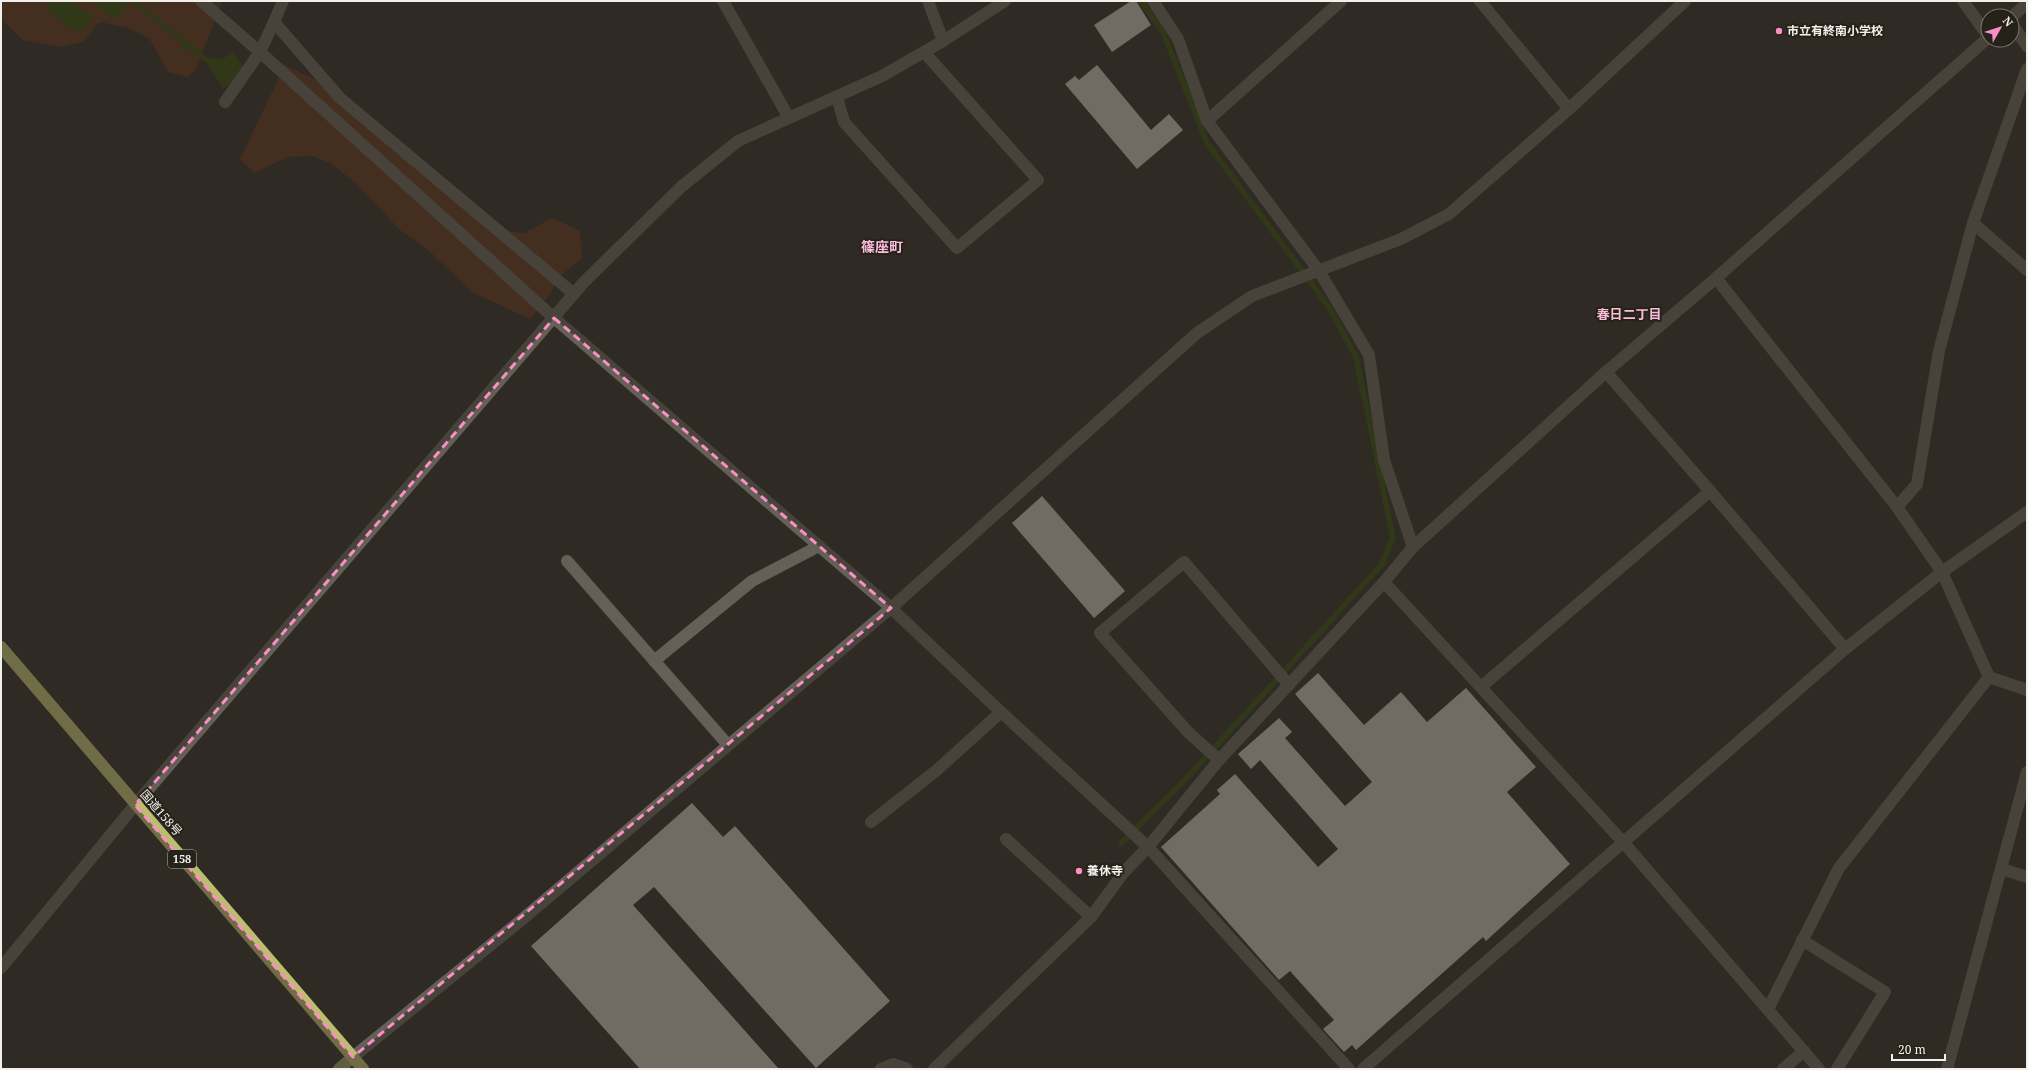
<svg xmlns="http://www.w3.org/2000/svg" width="2028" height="1070" font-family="'Noto Serif','Noto Sans JP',serif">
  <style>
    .green { fill: #5b321c }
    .water { fill: #334808 }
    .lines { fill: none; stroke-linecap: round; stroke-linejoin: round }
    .stream { stroke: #334808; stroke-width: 5.5 }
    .building { fill: #bfb8b0 }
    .minor { stroke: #646058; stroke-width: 12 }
    .major { stroke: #9a9766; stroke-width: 12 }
    .highway { stroke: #bebc70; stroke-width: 12 }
    .marked { fill: none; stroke: #fb8fc5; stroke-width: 3; stroke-dasharray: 8 5; stroke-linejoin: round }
    .poi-dot { fill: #fb8fc5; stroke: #25221a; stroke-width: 1.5 }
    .labels { text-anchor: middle; stroke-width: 4; stroke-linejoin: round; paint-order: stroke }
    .shield { fill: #25221a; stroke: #b5b2ac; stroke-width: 1 }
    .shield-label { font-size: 11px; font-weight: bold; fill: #f3f0eb }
    .poi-label { font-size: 12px; font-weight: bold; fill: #f3f0eb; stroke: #25221a; text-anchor: start }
    .street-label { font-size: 12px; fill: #f3f0eb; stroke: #25221a }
    .neighbourhood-label { font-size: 13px; font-weight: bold; fill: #fbbdda; stroke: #25221a }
    .quarter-label { font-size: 14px; font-weight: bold; fill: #fbbdda; stroke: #25221a }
  </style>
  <rect width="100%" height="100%" fill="#2f2b24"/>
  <g class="green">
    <polygon points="1,1 221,1 220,7 196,69 187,77 168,72 149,38 128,28 100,22 82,42 61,47 23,40 1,19"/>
    <polygon points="285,65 322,83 496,230 524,233 553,218 580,231 582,258 559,277 550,294 530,319 472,292 425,247 400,230 357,184 330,163 313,156 288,157 254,173 240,159"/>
  </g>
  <g class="water">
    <polygon points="48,1 73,1 83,12 91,13 92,19 86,28 77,33 53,15 46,7"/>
    <path d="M95,1H137L207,57C218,61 223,59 233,53L244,68L233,82L223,88L207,64L187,48L184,54L181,51L182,43L137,7L129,3L116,19L98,8Z"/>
  </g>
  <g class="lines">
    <polyline class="stream" points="1121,843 1184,781 1382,564 1393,538 1356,357 1329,307 1207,143 1164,34 1141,1"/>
  </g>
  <g class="building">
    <polygon points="1131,1 1136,1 1151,25 1112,52 1094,25"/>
    <polygon points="1097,65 1151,130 1169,114 1183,130 1137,169 1065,84 1075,76 1079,80"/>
    <polygon points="1042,496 1125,591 1094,618 1012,523"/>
    <polygon points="1318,673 1364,725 1401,692 1427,722 1466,688 1536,767 1507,792 1570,864 1486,941 1483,937 1356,1050 1352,1045 1344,1052 1323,1029 1334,1020 1290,971 1279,980 1161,847 1220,794 1217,790 1235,774 1318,867 1338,849 1260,760 1251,769 1238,754 1279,718 1292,732 1285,738 1345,806 1372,782 1295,694"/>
    <polygon points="692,803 723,837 735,826 890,1001 816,1068 654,887 633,905 779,1069 640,1069 531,946"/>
  </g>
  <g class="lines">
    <g class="minor">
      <polyline points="201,1 260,52 554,318 891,608 1001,712 1148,847 1349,1069"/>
      <polyline points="283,1 274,22 340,98 574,294"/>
      <polyline points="723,1 789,118"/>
      <polyline points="928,1 943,41"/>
      <polyline points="1153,1 1178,39 1207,121 1319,271 1369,355 1384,460 1413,547"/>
      <polyline points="1480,1 1569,109"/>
      <polyline points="1963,1 1988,36"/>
      <polyline points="2012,17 2027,3"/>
      <polyline points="2012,24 2027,46"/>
      <polyline points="837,97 844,122 957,248 1038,180 924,52"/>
      <polyline points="225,102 260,52 274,22"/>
      <polyline points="1207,121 1341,1"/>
      <polyline points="1973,223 2027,270"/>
      <polyline points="1716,278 1897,507 1942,572 1989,677 2027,690"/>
      <polyline points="1606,372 1710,491 1845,649"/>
      <polyline points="1897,507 1917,484 1939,351 1973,223 2027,69"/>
      <polyline points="567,561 728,745"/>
      <polyline points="1384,582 1624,843 1819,1069"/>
      <polyline points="654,661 752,581 819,546"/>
      <polyline points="1481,687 1710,491"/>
      <polyline points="1219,760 1188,732 1100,633 1184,562 1289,685"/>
      <polyline points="871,822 937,770 1001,712"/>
      <polyline points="1006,839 1091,917"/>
      <polyline points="2002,869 2027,877"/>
      <polyline points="1802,940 1885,992 1837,1069"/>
      <polyline points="1,968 135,805 584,282 681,187 738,141 882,76 943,41 1005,1"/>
      <polyline points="1768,1009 1839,868 1989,677"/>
      <polyline points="353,1057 519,922 891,608 1197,333 1252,296 1401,239 1449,214 1569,109 1685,1"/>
      <polyline points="881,1069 893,1064 907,1069"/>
      <polyline points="934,1069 1091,917 1124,872 1148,847 1219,760 1384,582 1413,547 1606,372 1716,278 1988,38"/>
      <polyline points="1363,1069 1845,649 1942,572 2027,512"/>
      <polyline points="1783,1069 1804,1051"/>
      <polyline points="1947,1069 2027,772"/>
    </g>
    <polyline class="major" points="339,1069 353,1057"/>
    <polyline class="highway" points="1,647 363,1069"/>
  </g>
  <path d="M0 0H2028V1070H0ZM554,318L891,608L353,1057L135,805Z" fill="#2f2b24" fill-opacity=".55" fill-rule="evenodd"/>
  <path class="marked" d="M554,318L891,608L353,1057L135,805Z"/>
  <g class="poi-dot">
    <circle cx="1779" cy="31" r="4"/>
    <circle cx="1079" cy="871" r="4"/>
  </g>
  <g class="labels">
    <rect class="shield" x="168" y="850" width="28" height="18" rx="3"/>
    <g class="shield-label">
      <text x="182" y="863">158</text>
    </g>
    <g class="poi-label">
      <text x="1787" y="35">市立有終南小学校</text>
      <text x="1087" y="875">養休寺</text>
    </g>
    <g class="street-label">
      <text transform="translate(161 813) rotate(49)" y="4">国道158号</text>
    </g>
    <g class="neighbourhood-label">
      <text x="1629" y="319">春日二丁目</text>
    </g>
    <g class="quarter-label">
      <text x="882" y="252">篠座町</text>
    </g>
  </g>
  <rect width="2028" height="1070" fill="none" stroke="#f3f0eb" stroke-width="4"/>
  <g transform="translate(2000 28) rotate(51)"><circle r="19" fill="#25221a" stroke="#77746e"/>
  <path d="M0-3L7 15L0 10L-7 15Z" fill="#fb8fc5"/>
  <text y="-6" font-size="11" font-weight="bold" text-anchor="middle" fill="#f3f0eb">N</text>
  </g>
  <path d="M1892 1054v6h53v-6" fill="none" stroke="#f3f0eb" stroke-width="2"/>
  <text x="1898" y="1054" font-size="12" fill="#f3f0eb" stroke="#25221a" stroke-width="3" paint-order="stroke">20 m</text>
</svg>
